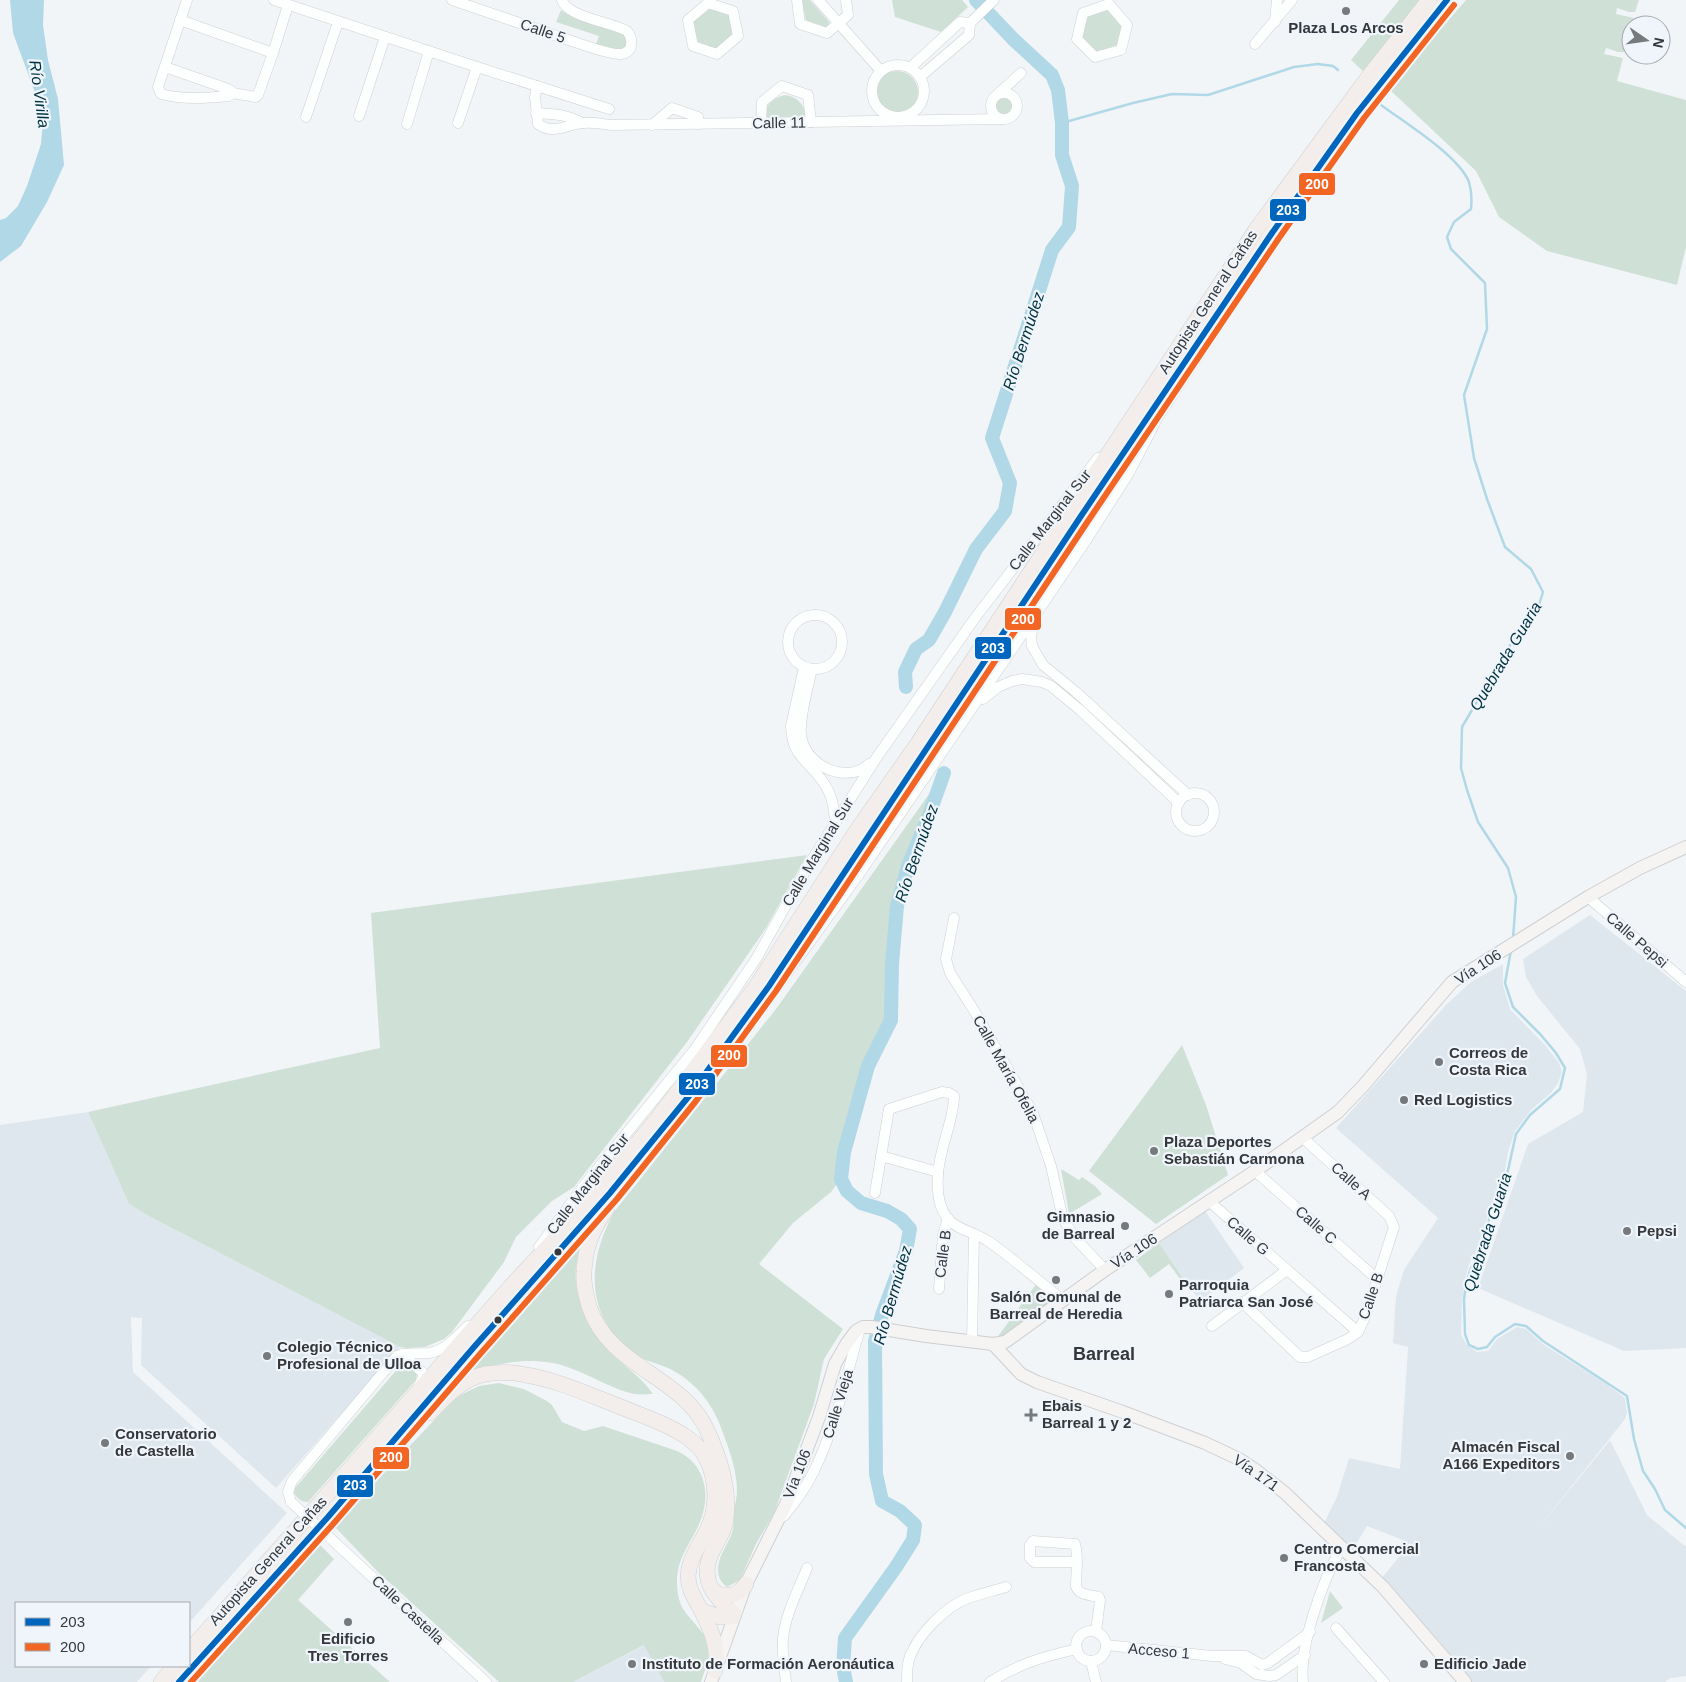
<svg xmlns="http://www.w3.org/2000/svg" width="1686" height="1682" font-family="Arial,sans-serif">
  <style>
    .built { fill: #dee7ee }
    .green { fill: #cfe0d7 }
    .water { fill: #b1d8e6 }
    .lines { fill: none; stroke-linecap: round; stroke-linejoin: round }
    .stream { stroke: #b1d8e6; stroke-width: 2.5 }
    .river { stroke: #b1d8e6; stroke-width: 14 }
    .minor-casing { stroke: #ced0d2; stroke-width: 11 }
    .major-casing { stroke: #cecfd1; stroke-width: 14 }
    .highway-casing { stroke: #cecfd1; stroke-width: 16 }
    .minor { stroke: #fdfefe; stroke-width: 10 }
    .major { stroke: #f6f4f3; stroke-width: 12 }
    .highway { stroke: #f3eeeb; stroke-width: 15 }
    .minor-bridge-casing { stroke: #ced0d2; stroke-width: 11; stroke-linecap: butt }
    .minor-bridge { stroke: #fdfefe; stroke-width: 10 }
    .bus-1-casing { stroke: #eff5fb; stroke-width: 10 }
    .bus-2-casing { stroke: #eff5fb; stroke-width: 10 }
    .bus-1 { stroke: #0065bd; stroke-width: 6 }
    .bus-2 { stroke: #f26522; stroke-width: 6 }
    .poi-dot { fill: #777a7c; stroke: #eff5fb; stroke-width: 2 }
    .bus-dot { fill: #35373a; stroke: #eff5fb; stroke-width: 2 }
    .labels { text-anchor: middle; stroke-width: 4.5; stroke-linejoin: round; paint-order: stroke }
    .poi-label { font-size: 15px; font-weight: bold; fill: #35373a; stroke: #eff5fb; text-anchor: start }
    .street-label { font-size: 15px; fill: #35373a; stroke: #eff5fb }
    .water-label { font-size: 16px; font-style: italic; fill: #00323f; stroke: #eff5fb }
    .quarter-label { font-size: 18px; font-weight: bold; fill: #35373a; stroke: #eff5fb }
    .line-badge { stroke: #eff5fb; stroke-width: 2 }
    .badge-label { font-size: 14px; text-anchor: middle; font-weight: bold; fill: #fff }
  </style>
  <rect width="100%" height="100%" fill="#f2f5f8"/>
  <g class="built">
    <polygon points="1590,915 1686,991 1686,1348 1624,1351 1478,1288 1528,1144 1583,1112 1587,1074 1580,1049 1537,996 1526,977 1523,959"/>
    <polygon points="1503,964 1503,985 1510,1009 1545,1045 1559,1063 1562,1072 1558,1083 1551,1093 1532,1109 1515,1131 1508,1152 1502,1189 1491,1206 1477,1250 1470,1262 1466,1275 1462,1302 1461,1335 1467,1345 1477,1352 1488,1351 1497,1339 1517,1327 1526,1329 1544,1345 1605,1383 1625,1398 1627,1413 1625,1419 1533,1535 1610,1440 1647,1515 1686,1547 1686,1676 1670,1678 1665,1682 1472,1682 1440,1642 1381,1579 1399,1557 1408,1542 1367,1526 1353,1549 1324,1523 1337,1497 1349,1458 1400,1469 1408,1347 1393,1343 1396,1296 1404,1270 1438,1218 1336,1128 1446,1005 1471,982"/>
    <polygon points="88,1112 129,1204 147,1215 400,1347 276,1488 141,1365 142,1318 131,1317 133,1372 287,1513 189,1623 189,1603 16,1603 16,1666 151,1666 137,1682 0,1682 0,1125"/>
    <polygon points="1205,1211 1244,1268 1200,1301 1159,1243"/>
    <polygon points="645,1645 664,1682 573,1682"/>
  </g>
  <g class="green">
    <polygon points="803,0 810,0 829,22 828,26 826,27 806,20 802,2"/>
    <polygon points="892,0 962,0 968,7 941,32 895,17"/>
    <polygon points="1399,0 1423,0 1365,73 1351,60"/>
    <polygon points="1466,0 1639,0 1635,12 1629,12 1617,8 1616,14 1634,18 1624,52 1618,52 1606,48 1604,54 1623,58 1617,81 1686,100 1686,247 1677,285 1547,251 1499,217 1476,171 1389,89"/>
    <polygon points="710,9 729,15 733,36 717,49 698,42 693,22"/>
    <polygon points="561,10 567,14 623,33 627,37 626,47 620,51 596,44 599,36 556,22"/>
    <polygon points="1108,10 1122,26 1117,45 1096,52 1082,38 1088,16"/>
    <circle cx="897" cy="92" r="21"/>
    <path d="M786,95C799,98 805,105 806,119L764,117C766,104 773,97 786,95Z"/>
    <circle cx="1004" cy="105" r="9"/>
    <path d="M944,773L928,818L908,866L897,906L892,964L891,1020L868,1066L844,1152L841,1179L831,1192L793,1223L759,1264L843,1329L824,1359L814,1404L774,1513L756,1544L740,1580L727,1587C720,1582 718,1576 718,1568C719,1555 728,1544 732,1533C734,1525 734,1518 734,1510C735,1504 737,1498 737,1491C737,1471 730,1452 723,1433C714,1406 698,1384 672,1370C661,1364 648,1362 637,1356C624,1349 614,1336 606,1323C586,1287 595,1247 614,1212L776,1009Z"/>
    <polygon points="807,855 766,928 687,1042 574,1187 552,1201 516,1237 504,1262 452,1332 444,1339 425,1347 406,1348 400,1347 147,1215 129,1204 88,1112 380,1048 371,913"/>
    <polygon points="1182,1045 1206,1105 1228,1175 1156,1224 1089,1171"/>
    <polygon points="1061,1169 1079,1180 1082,1177 1095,1186 1102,1194 1069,1214"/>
    <path d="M587,1227C583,1240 578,1254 576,1268C573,1298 590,1333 612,1354C626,1367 642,1378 653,1394C647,1394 640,1395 634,1394C614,1390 590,1375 570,1368C537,1355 497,1362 465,1374L477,1351L501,1337L524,1312L547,1275Z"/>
    <polygon points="1159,1243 1188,1285 1186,1287 1169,1264 1150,1278 1136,1260"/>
    <polygon points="1037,1283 1055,1298 1003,1339 996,1339"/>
    <path d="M404,1364L410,1366L417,1373L416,1380L308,1502C301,1502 298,1499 294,1493L295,1488L400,1366Z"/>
    <path d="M499,1383L524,1389L547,1401L552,1405L562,1422L584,1431L603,1426L677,1451C704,1463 711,1492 701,1519C693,1542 677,1555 677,1582C677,1590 678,1598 681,1605C687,1618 711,1637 710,1649C710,1659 704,1672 701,1682H664L644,1645L573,1682H499L380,1574L334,1526L456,1397L479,1386Z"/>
    <polygon points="316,1541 334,1559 298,1600 390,1682 188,1682"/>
    <polygon points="1330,1591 1343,1608 1321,1623"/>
  </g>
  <polygon class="water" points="10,0 44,0 43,25 48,60 58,99 64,165 47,202 21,246 0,262 0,220 6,218 18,206 27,186 41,144 43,120 36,95 13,33"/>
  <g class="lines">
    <g class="stream">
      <path d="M1381,105C1405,123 1458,155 1469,182C1472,192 1472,199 1471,209L1454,222L1447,237L1451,249L1485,283L1487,329L1464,395L1474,458L1487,499L1505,547L1531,569L1543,592L1538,608L1519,630L1462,727L1461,768L1467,790L1478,822L1508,868L1516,897L1513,939"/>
      <polyline points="1062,123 1133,103 1172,94 1208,95 1294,67 1318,64 1333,66 1338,70"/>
      <polyline points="1511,950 1505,983 1513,1007 1541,1035 1556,1053 1565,1068 1560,1089 1530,1115 1516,1134 1503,1193 1492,1209 1480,1252 1470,1270 1466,1286 1464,1299 1465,1334 1469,1345 1478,1349 1487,1347 1495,1337 1515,1324 1526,1326 1543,1341 1627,1396 1634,1439 1643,1471 1655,1489 1665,1510 1686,1528"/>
    </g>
    <g class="river">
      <polyline points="906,687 905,672 916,649 929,640 945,612 976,549 1005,511 1010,483 992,438 1052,250 1069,227 1072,186 1062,155 1062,123 1058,90 1052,75 1013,39 976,0"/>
      <polyline points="846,1682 843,1667 845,1638 896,1567 913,1540 915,1525 900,1511 882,1501 876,1474 875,1341 882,1315 906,1251 910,1229 901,1219 887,1211 861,1203 847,1191 841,1179 844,1152 868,1066 891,1020 892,964 897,906 908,866 928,818 944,773"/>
    </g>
    <g class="minor-casing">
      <g id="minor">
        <polyline points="274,0 477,67 609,109"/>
        <path d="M452,0C491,13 530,27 569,40C581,44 610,55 621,54C634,53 633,38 627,31C611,22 567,17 562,0"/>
        <polyline points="797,0 800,24 827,33 848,15 846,0"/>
        <polyline points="818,0 881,71"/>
        <polygon points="708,3 733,11 738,36 717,54 693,46 688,20"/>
        <polygon points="1109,4 1127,25 1121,50 1095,57 1077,39 1083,13"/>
        <polyline points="180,20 273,53 258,95 256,97 232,93"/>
        <polyline points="1275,22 1277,0"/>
        <polyline points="1255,44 1292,0"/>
        <polyline points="273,53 288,5"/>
        <circle cx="898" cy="91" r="26"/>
        <path d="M165,67L228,89L231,91L232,94L229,96C207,98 183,100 161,94L158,87L187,0"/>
        <polyline points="910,68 960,22 970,23"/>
        <polyline points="920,77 969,35 970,23 994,0"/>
        <path d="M537,86L535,97L538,124C554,136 569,123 584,123C592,122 602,124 611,125L1002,119"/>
        <circle cx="1004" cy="106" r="13"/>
        <polyline points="999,93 1021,73"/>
        <path d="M536,113C553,114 567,114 582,123"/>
        <polyline points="359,116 385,37"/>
        <polyline points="306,117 338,22"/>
        <polyline points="458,123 477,67"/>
        <polyline points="761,123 762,102 782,86 808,95 811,122"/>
        <polyline points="407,124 429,51"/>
        <polyline points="652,125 672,108 698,117 698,124"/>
        <circle cx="815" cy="642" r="27"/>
        <polyline points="1034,622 1031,636 1032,646 1043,665 1076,692 1188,795"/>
        <path d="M804,667L791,726C792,758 808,759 823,782C832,794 834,807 835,822"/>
        <path d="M812,669C808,687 799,718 801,735C803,753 819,768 837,772C849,774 859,773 869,764"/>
        <polyline points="983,699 998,687 1012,681 1022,679 1042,682 1051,686 1080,710 1179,803"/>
        <circle cx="1195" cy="812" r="19"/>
        <polyline points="1588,897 1686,982"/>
        <polyline points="954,918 946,959 950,973 975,1012 1033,1113 1051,1166 1063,1219 1075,1238 1105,1270"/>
        <polyline points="720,1066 862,870 1085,542 1129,473 1158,417 1212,336"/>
        <polyline points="881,1156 938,1172"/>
        <polyline points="1255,1171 1377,1279"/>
        <path d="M875,1193L889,1109L942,1092L949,1093L954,1096C954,1120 939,1149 938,1175C937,1189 938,1207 948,1219C958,1230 976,1233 988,1241C1014,1259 1038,1281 1063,1300"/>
        <polyline points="1210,1202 1358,1332"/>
        <polyline points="539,1247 582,1188 695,1049 756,959 808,866 877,757 975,618 1098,458"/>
        <polyline points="939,1289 943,1235 948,1218"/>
        <polyline points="1242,1302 1300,1357 1308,1357 1348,1339 1358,1332 1365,1317 1394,1227 1389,1216 1303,1138"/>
        <polyline points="1212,1326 1287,1270"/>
        <polyline points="972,1341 974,1234"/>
        <polyline points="402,1354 422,1372 423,1378 419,1385"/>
        <path d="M291,1502L288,1492L292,1481L397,1356C408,1352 418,1354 429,1353C445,1351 457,1336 468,1326"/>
        <path d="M784,1516C795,1502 806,1488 814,1471C836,1426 846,1376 860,1329"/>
        <polyline points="330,1538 486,1682"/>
        <path d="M1076,1562H1034L1030,1558V1545L1033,1541L1075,1544C1079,1556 1076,1573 1076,1586C1078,1595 1090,1595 1099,1597L1100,1600L1096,1632"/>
        <polyline points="1336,1628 1384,1682"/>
        <circle cx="1091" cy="1646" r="15"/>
        <polyline points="1106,1645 1212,1656 1246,1656 1262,1665 1268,1663 1310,1632"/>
        <polyline points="1225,1659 1241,1663 1256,1674 1269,1676 1276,1675 1305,1655"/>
        <polyline points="1091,1661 1096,1682"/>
        <path d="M786,1682C784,1668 782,1653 783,1639C785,1615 798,1591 807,1568"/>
        <path d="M907,1682C907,1672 907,1661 912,1652C921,1632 946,1607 966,1599C979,1594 993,1591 1006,1587"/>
        <path d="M990,1682C1021,1663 1042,1657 1077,1649"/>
        <path d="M1303,1682C1299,1645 1323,1580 1341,1548"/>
      </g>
    </g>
    <g class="major-casing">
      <g id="major">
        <polyline points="993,1344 1021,1374 1037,1382 1123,1412 1205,1443 1239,1459 1257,1471 1285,1493 1383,1587 1465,1682"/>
        <polyline points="711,1682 746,1584 786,1504 819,1417 835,1364 847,1343 856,1331 863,1327 871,1327 926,1336 993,1344 1005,1342 1105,1270 1255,1171 1338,1112 1363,1086 1452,982 1588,897 1640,868 1686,847"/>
      </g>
    </g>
    <g class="highway-casing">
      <g id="highway">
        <path d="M607,1209C593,1227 585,1249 584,1272C583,1284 586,1295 589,1306C609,1368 682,1375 707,1430C719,1456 730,1489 726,1518C725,1531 717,1541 712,1552C699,1580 714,1597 734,1614"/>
        <path d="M430,1413C446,1396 462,1379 485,1374C498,1372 513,1372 526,1375C557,1380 587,1394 616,1405C640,1415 666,1423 688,1438C695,1443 702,1450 706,1458C718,1481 718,1511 705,1534C698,1548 689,1559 688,1576C688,1591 697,1601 703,1614C713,1633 719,1650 715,1671"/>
        <path d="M713,1591C725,1599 738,1596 746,1584"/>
        <polyline points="702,1611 720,1617 733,1617"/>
        <polyline points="189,1651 511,1286 579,1213 657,1119 698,1064 755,988 857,830 918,743 1255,231 1369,76 1429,0"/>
        <polyline points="161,1682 175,1666"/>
        <polyline points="179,1682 328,1517 474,1347 610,1193 689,1096 769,986 870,836 1081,516 1272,233 1357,113 1447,0"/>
      </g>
    </g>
    <use href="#minor" class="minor"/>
    <use href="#major" class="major"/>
    <use href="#highway" class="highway"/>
    <g class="minor-bridge-casing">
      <polyline id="minor-bridge" points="291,1502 330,1538"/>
    </g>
    <use href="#minor-bridge" class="minor-bridge"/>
    <g class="bus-1-casing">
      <polyline id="bus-1" points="179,1682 328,1517 474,1347 610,1193 689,1096 769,986 1081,516 1272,233 1357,113 1447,0"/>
    </g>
    <g class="bus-2-casing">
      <polyline id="bus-2" points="191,1682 334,1523 481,1353 617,1199 696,1101 776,991 1088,521 1279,238 1364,118 1454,5"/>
    </g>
    <use href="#bus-1" class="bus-1"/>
    <use href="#bus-2" class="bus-2"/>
  </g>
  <g class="poi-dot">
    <circle cx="1346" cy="11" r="5"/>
    <circle cx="1439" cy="1062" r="5"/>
    <circle cx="1404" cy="1100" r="5"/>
    <circle cx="1154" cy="1151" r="5"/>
    <circle cx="1125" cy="1226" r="5"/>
    <circle cx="1627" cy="1231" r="5"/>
    <circle cx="1056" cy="1280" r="5"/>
    <circle cx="1169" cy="1294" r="5"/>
    <circle cx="267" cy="1356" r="5"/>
    <path d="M1028.5 1407.5h5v5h5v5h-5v5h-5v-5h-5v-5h5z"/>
    <circle cx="105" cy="1443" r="5"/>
    <circle cx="1570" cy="1456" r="5"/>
    <circle cx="1284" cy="1558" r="5"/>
    <circle cx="348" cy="1622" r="5"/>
    <circle cx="632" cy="1664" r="5"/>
    <circle cx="1424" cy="1664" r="5"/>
  </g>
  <g class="bus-dot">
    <circle cx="558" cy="1252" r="4.5"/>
    <circle cx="498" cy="1320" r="4.5"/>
  </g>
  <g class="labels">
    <g class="poi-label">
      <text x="1346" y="33" text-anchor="middle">Plaza Los Arcos</text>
      <text x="1449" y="1058">Correos de<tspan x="1449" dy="17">Costa Rica</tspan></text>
      <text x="1414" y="1105">Red Logistics</text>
      <text x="1164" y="1147">Plaza Deportes<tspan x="1164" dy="17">Sebastián Carmona</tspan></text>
      <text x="1115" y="1222" text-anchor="end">Gimnasio<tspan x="1115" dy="17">de Barreal</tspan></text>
      <text x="1637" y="1236">Pepsi</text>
      <text x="1179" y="1290">Parroquia<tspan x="1179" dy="17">Patriarca San José</tspan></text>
      <text x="1056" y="1302" text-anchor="middle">Salón Comunal de<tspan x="1056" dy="17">Barreal de Heredia</tspan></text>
      <text x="277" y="1352">Colegio Técnico<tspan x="277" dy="17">Profesional de Ulloa</tspan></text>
      <text x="1042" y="1411">Ebais<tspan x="1042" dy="17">Barreal 1 y 2</tspan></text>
      <text x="115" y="1439">Conservatorio<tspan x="115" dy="17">de Castella</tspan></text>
      <text x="1560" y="1452" text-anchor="end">Almacén Fiscal<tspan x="1560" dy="17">A166 Expeditors</tspan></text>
      <text x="1294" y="1554">Centro Comercial<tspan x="1294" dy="17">Francosta</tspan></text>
      <text x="348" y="1644" text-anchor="middle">Edificio<tspan x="348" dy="17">Tres Torres</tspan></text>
      <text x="642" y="1669">Instituto de Formación Aeronáutica</text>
      <text x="1434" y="1669">Edificio Jade</text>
    </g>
    <g class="street-label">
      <text transform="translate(543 31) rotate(19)" y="5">Calle 5</text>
      <text transform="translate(779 123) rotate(-1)" y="5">Calle 11</text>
      <text transform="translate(1208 302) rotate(-57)" y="5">Autopista General Cañas</text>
      <text transform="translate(1050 520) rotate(-52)" y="5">Calle Marginal Sur</text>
      <text transform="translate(818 852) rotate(-59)" y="5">Calle Marginal Sur</text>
      <text transform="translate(1637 940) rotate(41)" y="5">Calle Pepsi</text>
      <text transform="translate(1478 967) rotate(-33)" y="5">Vía 106</text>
      <text transform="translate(1006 1069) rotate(61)" y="5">Calle María Ofelia</text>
      <text transform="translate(1351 1181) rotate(42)" y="5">Calle A</text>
      <text transform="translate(588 1184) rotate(-52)" y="5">Calle Marginal Sur</text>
      <text transform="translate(1316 1225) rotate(41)" y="5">Calle C</text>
      <text transform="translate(1248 1236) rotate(41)" y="5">Calle G</text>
      <text transform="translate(1134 1251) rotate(-33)" y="5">Vía 106</text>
      <text transform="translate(943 1254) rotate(-83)" y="5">Calle B</text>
      <text transform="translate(1371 1296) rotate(-71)" y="5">Calle B</text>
      <text transform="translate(838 1404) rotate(-73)" y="5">Calle Vieja</text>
      <text transform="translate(1256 1473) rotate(35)" y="5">Vía 171</text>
      <text transform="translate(797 1474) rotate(-69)" y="5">Vía 106</text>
      <text transform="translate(268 1561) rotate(-48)" y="5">Autopista General Cañas</text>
      <text transform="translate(408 1610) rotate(43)" y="5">Calle Castella</text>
      <text transform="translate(1159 1651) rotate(5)" y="5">Acceso 1</text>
    </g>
    <g class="water-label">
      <text transform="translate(40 94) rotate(82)" y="6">Río Virilla</text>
      <text transform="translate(1023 341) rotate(-72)" y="6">Río Bermúdez</text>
      <text transform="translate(1505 656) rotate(-59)" y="6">Quebrada Guaria</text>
      <text transform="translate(916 853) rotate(-71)" y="6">Río Bermúdez</text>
      <text transform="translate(1487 1232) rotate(-72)" y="6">Quebrada Guaria</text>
      <text transform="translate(892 1295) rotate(-74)" y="6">Río Bermúdez</text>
    </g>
    <g class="quarter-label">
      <text x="1104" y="1360">Barreal</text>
    </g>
  </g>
  <g class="line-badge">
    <rect x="1298" y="172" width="38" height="24" rx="5" fill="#f26522"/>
    <rect x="1269" y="198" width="38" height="24" rx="5" fill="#0065bd"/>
    <rect x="1004" y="607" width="38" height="24" rx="5" fill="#f26522"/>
    <rect x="974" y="636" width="38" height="24" rx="5" fill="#0065bd"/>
    <rect x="710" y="1044" width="38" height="24" rx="5" fill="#f26522"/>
    <rect x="678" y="1072" width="38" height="24" rx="5" fill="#0065bd"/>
    <rect x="372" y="1446" width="38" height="24" rx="5" fill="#f26522"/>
    <rect x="336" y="1474" width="38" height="24" rx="5" fill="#0065bd"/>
  </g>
  <g class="badge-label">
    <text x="1317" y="189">200</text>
    <text x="1288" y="215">203</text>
    <text x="1023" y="624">200</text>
    <text x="993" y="653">203</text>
    <text x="729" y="1060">200</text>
    <text x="697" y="1089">203</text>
    <text x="391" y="1462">200</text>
    <text x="355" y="1490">203</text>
  </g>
  <rect x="15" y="1602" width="175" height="65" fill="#eff5fb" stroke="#a5a9ae"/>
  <rect x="25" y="1618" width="25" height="8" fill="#0065bd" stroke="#a5a9ae"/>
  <text x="60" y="1627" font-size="15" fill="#35373a">203</text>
  <rect x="25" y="1643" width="25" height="8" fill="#f26522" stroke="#a5a9ae"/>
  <text x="60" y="1652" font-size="15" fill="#35373a">200</text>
  <g transform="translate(1646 40) rotate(103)"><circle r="24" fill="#eff5fb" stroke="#a5a9ae"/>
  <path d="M0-4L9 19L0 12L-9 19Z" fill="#777a7c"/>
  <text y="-8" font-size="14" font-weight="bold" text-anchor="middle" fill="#35373a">N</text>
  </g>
</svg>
